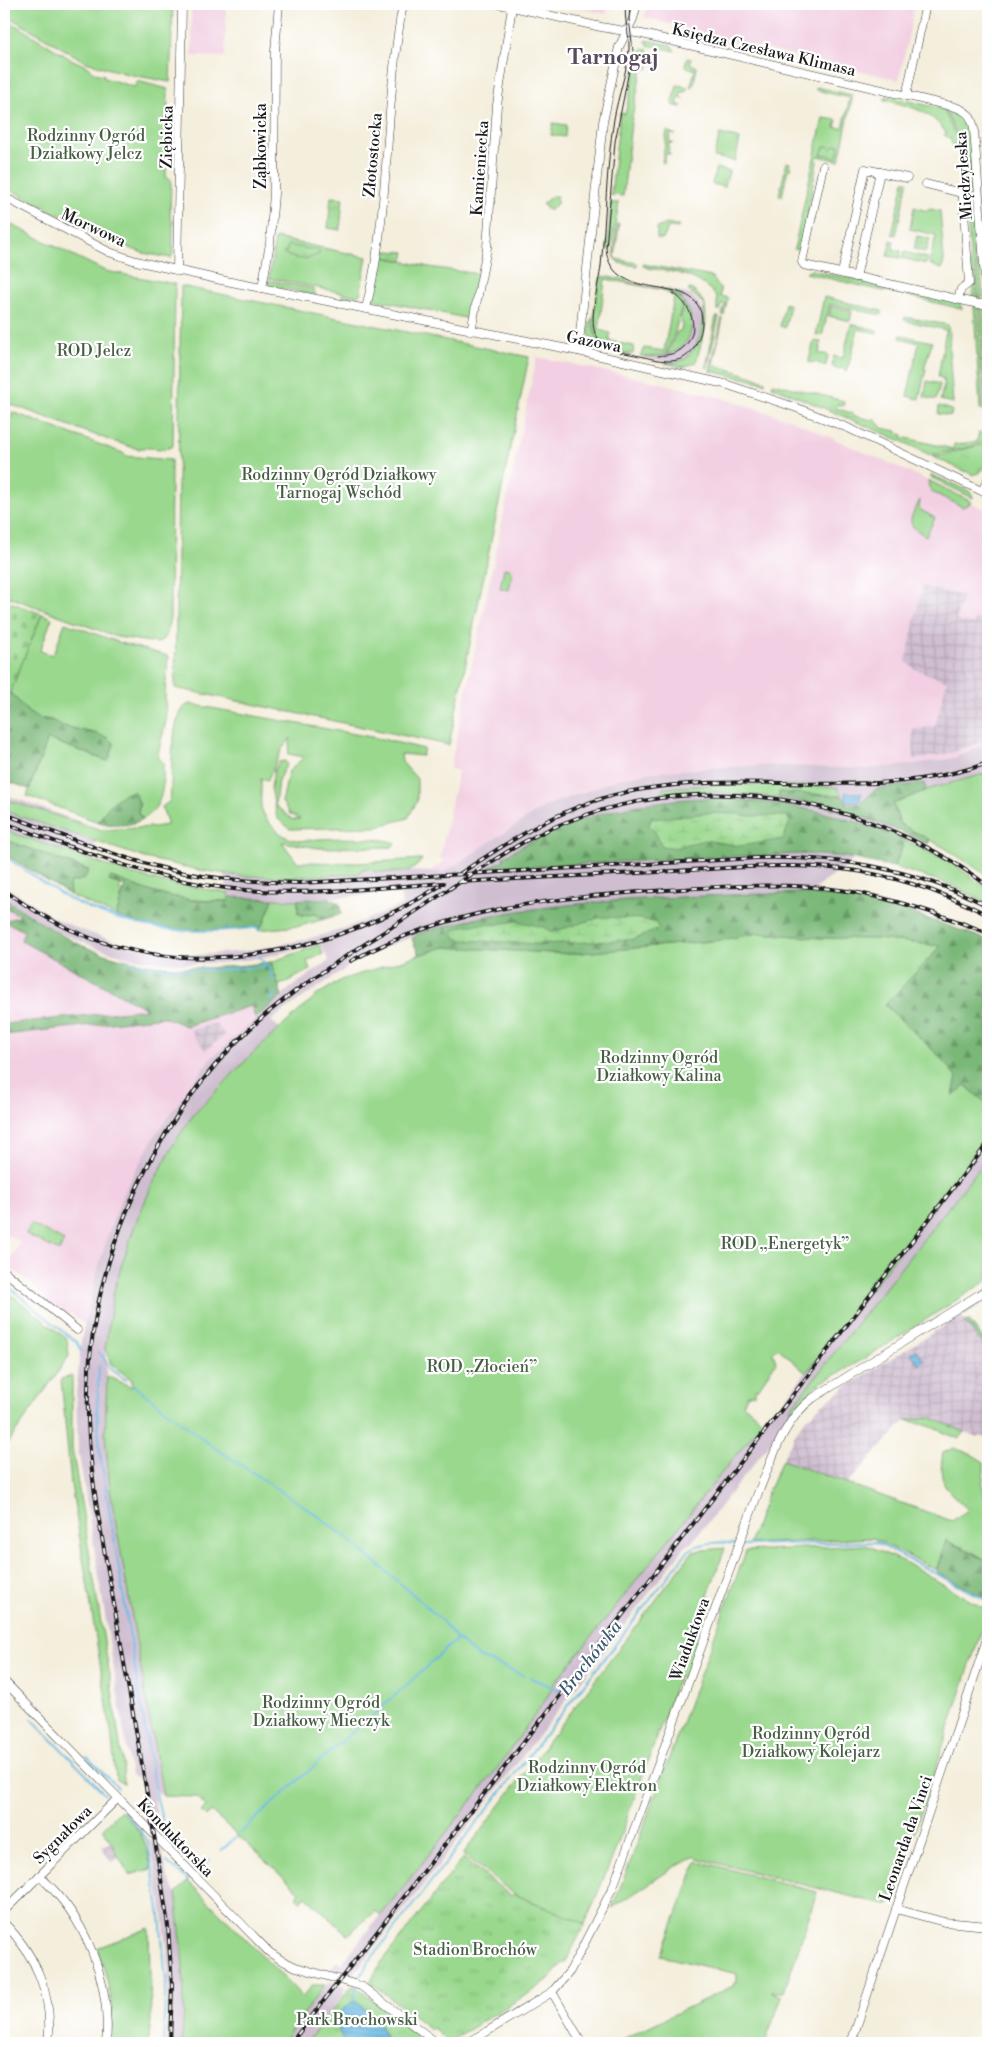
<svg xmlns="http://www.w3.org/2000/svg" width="992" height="2047" font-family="'Libre Bodoni',serif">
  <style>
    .built { fill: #f2cfe2 }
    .industrial { fill: url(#industrial-grid) }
    .railway { fill: #cfbdd0 }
    .green { fill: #99d88d; stroke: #5a7a54 }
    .forest { fill: url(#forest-firs); stroke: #4b6a4a }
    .wetland { fill: url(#wetland-marsh); stroke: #5a7a54 }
    .cemetery { fill: url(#cemetery-stones); stroke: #5a7a54 }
    .park { fill: url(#park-tufts); stroke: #5a7a54 }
    .water { fill: url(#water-rules); stroke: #426a80 }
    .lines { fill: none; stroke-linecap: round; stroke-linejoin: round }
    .stream { stroke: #69b9e4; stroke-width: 2 }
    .minor-casing { stroke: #3c3c39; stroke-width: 9 }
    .minor { stroke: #fff; stroke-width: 8 }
    .tram { stroke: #1c1c1c; stroke-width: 1 }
    .rail-casing { stroke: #1c1c1c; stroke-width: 4 }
    .rail { stroke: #fff; stroke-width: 2; stroke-dasharray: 5.5; stroke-linecap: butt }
    .labels { text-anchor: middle; stroke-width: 4.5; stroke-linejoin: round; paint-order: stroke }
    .street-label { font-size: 16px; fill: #1c1c1c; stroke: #fff }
    .park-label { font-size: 16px; fill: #485e44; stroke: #fff }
    .water-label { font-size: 18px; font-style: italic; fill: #3b5b6c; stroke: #fff }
    .district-label { font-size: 21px; font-weight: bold; fill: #574c5b; stroke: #fff }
  </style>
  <defs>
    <pattern id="industrial-grid" width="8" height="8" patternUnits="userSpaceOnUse" patternTransform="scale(1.25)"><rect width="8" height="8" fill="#cfbdd0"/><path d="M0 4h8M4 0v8" fill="none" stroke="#b1a2b2"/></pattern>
    <pattern id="forest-firs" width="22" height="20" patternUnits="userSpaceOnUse" patternTransform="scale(1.25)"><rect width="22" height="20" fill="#7ab878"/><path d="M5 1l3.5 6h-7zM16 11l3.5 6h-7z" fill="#639562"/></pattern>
    <pattern id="wetland-marsh" width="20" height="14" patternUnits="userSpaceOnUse" patternTransform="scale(1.25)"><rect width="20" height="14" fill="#99d88d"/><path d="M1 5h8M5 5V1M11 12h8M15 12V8" fill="none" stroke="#83b979"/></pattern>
    <pattern id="cemetery-stones" width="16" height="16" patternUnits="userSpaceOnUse" patternTransform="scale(1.25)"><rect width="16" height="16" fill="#99d88d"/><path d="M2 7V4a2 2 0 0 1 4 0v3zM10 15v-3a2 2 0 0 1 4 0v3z" fill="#83b979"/></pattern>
    <pattern id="park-tufts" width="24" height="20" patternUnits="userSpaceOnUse" patternTransform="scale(1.25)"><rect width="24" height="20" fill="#99d88d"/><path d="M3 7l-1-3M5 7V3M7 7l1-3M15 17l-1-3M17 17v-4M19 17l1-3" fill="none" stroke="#83b979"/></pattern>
    <pattern id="water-rules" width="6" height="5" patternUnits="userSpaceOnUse" patternTransform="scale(1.25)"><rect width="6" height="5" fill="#69b9e4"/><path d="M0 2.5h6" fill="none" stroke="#5a9ec3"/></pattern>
  </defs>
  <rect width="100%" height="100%" fill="#fff"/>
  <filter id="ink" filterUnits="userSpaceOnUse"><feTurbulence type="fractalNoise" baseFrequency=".02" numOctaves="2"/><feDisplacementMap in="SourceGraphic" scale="10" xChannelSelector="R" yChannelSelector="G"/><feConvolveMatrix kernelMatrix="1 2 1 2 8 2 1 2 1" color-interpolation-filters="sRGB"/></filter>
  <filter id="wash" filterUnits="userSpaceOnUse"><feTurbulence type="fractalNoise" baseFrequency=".0096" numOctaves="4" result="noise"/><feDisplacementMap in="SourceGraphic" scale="20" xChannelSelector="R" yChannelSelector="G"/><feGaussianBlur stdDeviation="1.12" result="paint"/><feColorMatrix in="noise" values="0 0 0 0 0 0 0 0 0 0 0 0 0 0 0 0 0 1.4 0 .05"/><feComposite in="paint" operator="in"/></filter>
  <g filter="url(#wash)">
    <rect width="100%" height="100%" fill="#f4eedc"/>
    <g class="built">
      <polygon points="191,4 226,4 225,57 192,56"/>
      <polygon points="566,4 608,4 606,14"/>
      <polygon points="648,4 915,4 899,80 749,45 644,17"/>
      <polygon points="537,357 652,381 715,396 764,411 791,420 920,477 988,511 988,741 981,746 954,758 915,764 866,769 771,765 653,772 583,791 545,806 444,872 428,873 445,861 440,858 458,771 450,769"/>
      <polygon points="4,907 22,916 72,968 148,1009 4,1024"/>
      <polygon points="251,1006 255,1018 242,1031 110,1228 98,1268 85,1325 71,1313 67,1317 50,1304 33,1285 8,1266 20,1242 4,1233 4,1035 164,1017 187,1026"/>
    </g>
    <g class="industrial">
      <polygon points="922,586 963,596 956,620 974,625 975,619 988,622 988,737 981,742 951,753 914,760 912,730 935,726 947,681 915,669 906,661"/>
      <polygon points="216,1023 225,1035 205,1050 190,1030 193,1028 194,1029"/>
      <polygon points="961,1315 988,1351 988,1438 981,1435 977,1437 931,1418 906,1420 847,1484 782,1460 799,1427 818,1408 846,1387"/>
      <polygon points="110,1842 119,1858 111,1862 102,1847"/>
    </g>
    <g class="railway">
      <polygon points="665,288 691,295 699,303 704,319 700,337 696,346 688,357 674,363 640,357 652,357 677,351 683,346 689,336 692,327 688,309 682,301 664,289"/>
      <polygon points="988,741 988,773 893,805 900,824 758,933 444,947 419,955 411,937 364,956 282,1012 271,1021 280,1028 223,1083 194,1114 175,1142 152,1185 105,1349 107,1376 105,1434 110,1490 163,1796 153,1789 157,1818 146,1811 141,1781 131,1775 78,1448 76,1395 81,1341 98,1268 110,1228 127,1186 154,1137 210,1059 289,989 329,961 320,944 259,958 222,963 185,964 131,958 100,949 58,932 4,899 4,886 54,918 76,928 126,945 175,954 196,955 246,951 307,939 340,930 402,905 400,893 298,900 229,897 223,868 444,872 545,806 618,779 653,772 725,767 771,765 866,769 915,764 954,758 981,746"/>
      <polygon points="4,794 107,832 83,857 4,830"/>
      <polygon points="988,1137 988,1157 791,1409 794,1410 779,1432 692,1542 684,1548 351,1978 341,1975 333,1970 331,1967 337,1961 341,1964 496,1770 546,1699 554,1684 772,1409 776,1411"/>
      <polygon points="150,1838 162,1849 167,1876 176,1893 182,1954 184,1997 181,2043 166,2043 168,2013 168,1955 163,1915"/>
      <polygon points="329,1981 345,1986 343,1995 306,2043 282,2043"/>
    </g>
    <g class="green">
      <polygon points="4,4 173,4 170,82 127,74 86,62 4,14"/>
      <polygon points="4,18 69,58 90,68 94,73 104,75 104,78 135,87 137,81 168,89 166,178 171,179 170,218 173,221 173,254 171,258 143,253 105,239 4,186"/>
      <polygon points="646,40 671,45 675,51 648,45"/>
      <polygon points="643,48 647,49 650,55 648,69 642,68 631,123 623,196 611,195 620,113 625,114 640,51"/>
      <polygon points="687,58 691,59 690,63 697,67 694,84 690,88 695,70 685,66"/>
      <polygon points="677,85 688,87 685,92 681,92 680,97 684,99 679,98 677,104 682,106 680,107 672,105"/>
      <polygon points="816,87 853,95 839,161 818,156 801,251 794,249 823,118 837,120 835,127 843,128 850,98 816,90"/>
      <path d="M887,96L943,109L968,161L970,179L964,178V170L957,148L954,149L950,138L944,135L946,133C931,110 909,106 884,100Z"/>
      <polygon points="944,108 962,114 967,120 972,143 974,175 971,178 969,159"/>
      <polygon points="667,131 676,135 671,134 669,141 673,143 669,143 668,153 671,154 666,154 664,163 662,162"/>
      <polygon points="720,134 740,139 735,161 714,157"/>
      <polygon points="787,162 790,163 789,166 791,167 791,169 788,169 782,196 779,195"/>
      <polygon points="904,181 908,181 896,235 892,234"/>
      <polygon points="965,185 970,186 977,298 973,297"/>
      <polygon points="972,187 975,191 983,297 979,300"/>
      <polygon points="611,203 619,203 611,249 607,249"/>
      <polygon points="914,207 927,211 930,209 940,211 944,260 942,269 929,264 936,235 910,229"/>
      <polygon points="988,218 988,263 984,220"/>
      <path d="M4,221L105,271L175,284L173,446C162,453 149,445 138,449L109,440L4,402Z"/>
      <polygon points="617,224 619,224 615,259 637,263 637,266 619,263 615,259 614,249"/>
      <polygon points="667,224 679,226 678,228 668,227 664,238 661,239 657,238 657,228"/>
      <polygon points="275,238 367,257 360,294 358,296 269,278"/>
      <polygon points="891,240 894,241 893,249 901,251 900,258 887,256"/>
      <polygon points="904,252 928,258 926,264 902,258"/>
      <polygon points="384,257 429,267 479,274 470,319 373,299 381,260"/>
      <path d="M643,264L712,277L721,290L720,296L728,298L724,316L722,315L725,304L722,303L720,311L717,309V297C696,273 678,273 648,268L643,266Z"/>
      <polygon points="811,270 960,303 962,309 907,296 908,293 889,289 887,292 806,273"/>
      <path d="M603,276L618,279L620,278C640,288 664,286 683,296L682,299L669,291L683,301L675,332L665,355L650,357L640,356L644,348L664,351L674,297L663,290L605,279L599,330L610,333L609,341L634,346L633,354C625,352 616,352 609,348C584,335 597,299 600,278Z"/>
      <polygon points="266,280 313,289 316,295 270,286"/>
      <polygon points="181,286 529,357 449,745 175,688"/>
      <path d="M691,289C716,305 703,334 697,359L695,363L683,367L665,363L677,362L685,359L696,346L701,332L705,305L688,290Z"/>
      <polygon points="342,295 362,299 363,300 356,303 340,300"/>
      <polygon points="824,297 882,311 881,315 830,304 822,336 816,335"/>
      <path d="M684,303C699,322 691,349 667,354L677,332L681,330L682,324L680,318Z"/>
      <polygon points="831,306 852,311 850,321 829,316"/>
      <polygon points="974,306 978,308 983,410 980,409"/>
      <polygon points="980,307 984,311 988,419 986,422"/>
      <polygon points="716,317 719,317 707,368 707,363"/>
      <polygon points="905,317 948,325 949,332 950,332 949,349 953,403 940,400 945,381 942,381 943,378 938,377 946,330 904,320"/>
      <path d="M592,318C593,333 598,347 613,351C620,353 628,353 632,357L597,348C590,339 586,330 592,318Z"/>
      <polygon points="722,318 723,318 713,364 765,381 765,383 710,371"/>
      <polygon points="851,324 877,330 877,333 858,329 847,372 842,368 836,369 832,366 834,356 843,358"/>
      <polygon points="901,335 932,342 924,369 926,369 919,399 907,396 919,343 900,338"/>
      <polygon points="814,341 821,342 819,353 828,355 826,365 824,366 816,362 809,363 809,360"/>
      <path d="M773,383L844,401L843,406L838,404L836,408L854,414V416L872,420L874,418L882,428L897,431V433L903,435L902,437L953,449L954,444C963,446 969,441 977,442L979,432L985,435V442L969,447L930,455L899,440L772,386Z"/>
      <polygon points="939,406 952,410 951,416 938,414"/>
      <polygon points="12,412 123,453 126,456 171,460 170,618 166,637 157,643 117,637 4,595 4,530 6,530 8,457"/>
      <polygon points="932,475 969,491 972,494 973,498 930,477"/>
      <polygon points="928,480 972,502 963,507 932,492 929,487"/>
      <path d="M920,500L919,509L935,518L926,536C904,524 910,519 920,500Z"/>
      <polygon points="504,568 513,570 509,590 500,588"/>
      <path d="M42,614L52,618L40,651L53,655L65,623L121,643L168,656L165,695L166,721L157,758L163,762C164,784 164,807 143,819L138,813L140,804L135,794L103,814L98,822L27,796L48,739L107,761L114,744L94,733L63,726L51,720L37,718L28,712L10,692Z"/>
      <path d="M189,704L382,739L424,749L422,756L401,754L402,762L417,779V801L408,818L375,827L290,829L277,818L271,787L274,770L279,762L285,761L287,764L278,780L275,805L293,820L300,819L290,814L282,802L289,771L304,757L288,754L291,738L282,749L267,781L261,779C262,788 260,798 261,806C264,821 281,838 296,840C303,842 312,839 319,839C337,838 380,837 396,843L392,847L319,848L282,842L297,862L358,863L422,859C412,877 394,871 376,872L371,869L361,870L359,874L295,877L240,876L199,870L145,858L4,811V799L102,830L153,827L168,825L162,807L170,801C173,781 168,712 189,704Z"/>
      <polygon points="988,773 988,876 945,848 900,824 893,804 929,789"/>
      <polygon points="727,784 837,787 842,796 779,792 779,798 710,791 663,793 663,788"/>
      <path d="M4,830L131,874L166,883L229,893V901C204,901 179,900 155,893C139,889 126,881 109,881L121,885L119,890L123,891L116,916L70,895L69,883L84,879L89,870L4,840Z"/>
      <polygon points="905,840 952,863 988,889 988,903 949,884 894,867"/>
      <polygon points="273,899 298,900 298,913 302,915 317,914 321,920 300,926 258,930 258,927 263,925"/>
      <polygon points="758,933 822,938 877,939 941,946 939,1056 957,1077 953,1096 965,1085 988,1105 988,1137 806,1373 778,1348 773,1353 776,1362 758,1389 755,1389 755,1394 748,1395 743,1404 763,1421 554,1684 546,1699 496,1770 381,1915 375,1911 348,1935 306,1896 300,1901 296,1897 300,1892 211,1811 206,1817 201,1812 206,1806 196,1797 163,1796 110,1490 105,1434 107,1376 132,1387 132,1380 111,1364 105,1349 113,1295 121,1267 135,1225 152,1185 175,1142 194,1114 256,1050 317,995 341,980 444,947 570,954 722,940"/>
      <polygon points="319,945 323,954 307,961 310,970 278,986 271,962"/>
      <polygon points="988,1157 988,1280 864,1359 815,1386 794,1410 790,1409"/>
      <polygon points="31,1224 64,1241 59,1251 26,1234"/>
      <polygon points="4,1289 67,1339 69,1356 4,1449"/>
      <polygon points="72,1376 72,1448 110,1677 123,1765 124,1784 116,1779 111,1731 71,1484 61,1379"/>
      <polygon points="931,1418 965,1432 959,1439 929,1426 906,1420"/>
      <path d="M954,1448L971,1454L984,1462C985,1478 980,1481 985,1499L988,1497V1561L967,1549L946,1541L936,1570L873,1538L749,1544L767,1494L782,1460L952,1521L968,1510C947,1489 937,1485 943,1453Z"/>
      <path d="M866,1545C873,1548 898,1560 901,1560C931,1576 958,1594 988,1611L891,1902L885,1905L700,1859L695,1856L683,1863L679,1864L612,1908L628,1868L746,1551Z"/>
      <polygon points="725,1548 693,1637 698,1639 684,1678 679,1676 615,1851 585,1924 514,1894 463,1854 693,1551"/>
      <path d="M121,1810C142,1834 146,1838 151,1869L129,1875L103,1828Z"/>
      <polygon points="697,1861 817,1892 784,1992 771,1992 782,1996 765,2043 614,2043 733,1986 737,1981 737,1974 661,1956"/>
      <path d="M188,1881L303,1997L312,1985H325L282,2043H181C188,1993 181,1943 176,1893Z"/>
      <path d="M149,1928L151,2022L148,2043H113C114,2010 109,1979 97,1948Z"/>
    </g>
    <g class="forest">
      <polygon points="10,692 28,712 37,718 51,720 63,726 94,733 108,738 114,744 108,761 48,739 29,789 4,780 4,707"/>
      <path d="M924,783L926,790L893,804L900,824L930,840L928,844C880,821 831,805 779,798V792L842,796L847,804H860L876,789Z"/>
      <path d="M133,791C139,799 139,803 138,813L143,819C130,827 112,826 98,822C107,808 116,795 133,791Z"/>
      <path d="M709,798C778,801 841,812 905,840L894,867L846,857L807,854L714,857L487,869L504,860L503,857C568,818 633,800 709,798Z"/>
      <path d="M4,839L89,871C80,885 81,878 69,883L70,895L4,854Z"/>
      <path d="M111,877L155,893L197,901H229V897L273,899L263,925L258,927C209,932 162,934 116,916L125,886L109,881Z"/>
      <path d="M799,893L857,899L904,910L988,940V1105L965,1085L953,1097L957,1077L939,1056L885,1005L941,946L877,939L822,938L758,933L722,940L570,954L444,947L419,955L412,939L419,933C446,927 473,918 500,914C598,898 699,896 799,893Z"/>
      <polygon points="329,898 340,904 341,914 321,920 317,914 302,915 298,913 298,900"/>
      <path d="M4,899C29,914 56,934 83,946C146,972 205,971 271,962L282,996L255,1018L251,1006L186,1026L164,1017L4,1035V1024L147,1009L21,941L24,931L4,921L21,916L4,907Z"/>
      <polygon points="988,1290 988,1299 964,1314 961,1311 947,1320 946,1317"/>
      <polygon points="969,1320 988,1345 988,1351 965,1322"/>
      <polygon points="946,1540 988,1561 988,1599 936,1572"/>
    </g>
    <g class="wetland">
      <polygon points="707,813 738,814 746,816 787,816 790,822 783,839 740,846 705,840 683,845 678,848 662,846 654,830 649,825 651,819"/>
      <polygon points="601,917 641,919 656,923 659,929 635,939 616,941 537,944 463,940 454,937 453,931 467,925 497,924 517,921 543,927 552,932"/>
    </g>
    <polygon class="cemetery" points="4,600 42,614 4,707"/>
    <g class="park">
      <polygon points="553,123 566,125 565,137 551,135"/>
      <polygon points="836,145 840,145 836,159 829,155 821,155 824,147 828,146 831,149"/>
      <polygon points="716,168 729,171 725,187 712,184"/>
      <polygon points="552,196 557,196 557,204 549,211 542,204"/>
      <polygon points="331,197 343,198 340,230 328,228"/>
      <polygon points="917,236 930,239 926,252 914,249"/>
      <path d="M288,245L320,251L319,254C306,261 295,260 283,253L287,251Z"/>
      <polygon points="385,251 405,252 403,261 385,257"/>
      <polygon points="785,303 790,305 785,328 780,326"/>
      <polygon points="927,381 940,384 936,400 924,397"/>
      <path d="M985,444C985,457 988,470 974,475L933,457Z"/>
      <polygon points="463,1858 511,1896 514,1894 585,1924 565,1963 563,1963 548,1980 536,1989 448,2042 433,2028 430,2029 370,1982 381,1963"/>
      <polygon points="352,1986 358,1988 427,2043 306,2043"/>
    </g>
    <g class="water">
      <polygon points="845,793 862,793 859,802 846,801"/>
      <polygon points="917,1350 924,1361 919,1365 911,1353"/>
      <path d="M353,2000C365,2008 382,2021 385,2038L394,2043L382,2041L378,2043H346C338,2032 332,2019 345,2008C349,2004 351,2005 353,2000Z"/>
    </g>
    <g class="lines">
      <g class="stream">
        <path d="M4,856C25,869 46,886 68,898C132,931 189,936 259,927L261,929"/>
        <polyline points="260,957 266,966 269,966 274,983"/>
        <path d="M129,962C174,973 221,971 266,966"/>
        <polyline points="271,1000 275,993"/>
        <polyline points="4,1283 77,1343 81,1351"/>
        <polyline points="86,1351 89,1351"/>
        <polyline points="98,1352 102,1355 110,1368 126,1380"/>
        <polyline points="99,1366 97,1411 100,1453 155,1790 164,1829"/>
        <polyline points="132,1384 212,1446 311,1511 346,1537 415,1596 441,1620 457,1639 479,1657 525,1676"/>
        <polyline points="741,1545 876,1542 988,1601"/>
        <polyline points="531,1678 559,1690"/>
        <polyline points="32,1719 105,1794"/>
        <polyline points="369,1719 457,1639"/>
        <polyline points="87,1757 118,1788"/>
        <polyline points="124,1810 148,1841 160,1915 166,1981 163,2043"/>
        <polyline points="241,1832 335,1747 365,1722"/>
        <polyline points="221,1851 237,1836"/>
        <polyline points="167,1862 188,1880 190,1878"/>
        <polyline points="201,1868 210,1860"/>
        <path d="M358,1982L367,1964L687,1552C698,1542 721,1541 736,1544"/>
        <polyline points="354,2001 356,1986"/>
      </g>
    </g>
  </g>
  <g filter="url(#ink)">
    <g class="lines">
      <g class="minor-casing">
        <g id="minor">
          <path d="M499,4L601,27L642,34L955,107C967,111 972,116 974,129L988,319"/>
          <polyline points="906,96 926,4"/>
          <polyline points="823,166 802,262 804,265 979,304 987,304"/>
          <polyline points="926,184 961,193 963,198 969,283 961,289 958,299"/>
          <polyline points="4,197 109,252 136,261 221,280 578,351 725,384 797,408 848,428 988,494"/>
          <polyline points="177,271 182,4"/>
          <polyline points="842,273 865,169 907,178"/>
          <polyline points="856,277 880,172"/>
          <polyline points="262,288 270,243 274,194 275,51 279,4"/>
          <path d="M366,308C391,210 384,104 403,4"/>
          <polyline points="471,331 487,248 497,105 512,7"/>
          <polyline points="578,351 603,122 619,47 633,19 637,4"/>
          <polyline points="982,491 988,479"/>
          <polyline points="4,1271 77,1330"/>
          <polyline points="4,1681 269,1952 281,1960 296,1967 361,1986 437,2043"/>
          <path d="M39,1876C85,1915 112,1983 106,2043"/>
          <polyline points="896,1909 944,1922 988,1926"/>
          <polyline points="4,1911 118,1798"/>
          <path d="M4,1923C36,1955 54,1997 48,2043"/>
          <polyline points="552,1992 582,2043"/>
          <path d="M468,2043L552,1992L570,1971L581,1950L613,1887L758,1493C772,1460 783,1420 813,1398L988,1289"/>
          <polyline points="851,2043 988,1636"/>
        </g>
      </g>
      <use href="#minor" class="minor"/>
      <g class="tram">
        <path d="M626,4C623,19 630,33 629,49C627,72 618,96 614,119C606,168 606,217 601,266C599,284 589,316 595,333C602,352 623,352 640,356C661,361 684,368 696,344C700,337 702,330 702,322C702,267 611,309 606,248L615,142L633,50L629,19L630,4"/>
        <path d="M658,356C664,355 671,355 677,352C703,337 694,306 673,293"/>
      </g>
      <g class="rail-casing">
        <g id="rail">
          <path d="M4,814C63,835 123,861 185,873C223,880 261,882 299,883L757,858C841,856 913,868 988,906"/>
          <path d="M4,823C76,849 148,878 225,888C297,897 371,888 444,883"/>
          <path d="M461,873C517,836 571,801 638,790C755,769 873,803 988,763"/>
          <path d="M461,882C527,878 593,875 658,872C719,869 780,862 841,869C892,874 942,892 988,915"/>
          <path d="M4,890C31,910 61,927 93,939C206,980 341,949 440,886"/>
          <path d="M351,961C449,907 556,898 666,890C726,886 787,882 847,891C896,899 942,915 988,933"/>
          <path d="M170,2043L172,1986L168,1926C154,1824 134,1723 117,1622C107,1561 93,1500 89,1438C78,1286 144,1126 256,1023C296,987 342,959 387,930C432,901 476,870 522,843C668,762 857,787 988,886"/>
          <polyline points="291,2043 988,1143"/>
        </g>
      </g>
      <use href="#rail" class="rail"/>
    </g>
  </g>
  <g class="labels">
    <g class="street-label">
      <text transform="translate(764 49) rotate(13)" y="6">Księdza Czesława Klimasa</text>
      <text transform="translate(166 137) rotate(-89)" y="6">Ziębicka</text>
      <text transform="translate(260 146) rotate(-90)" y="6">Ząbkowicka</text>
      <text transform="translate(372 155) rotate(-85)" y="6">Złotostocka</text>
      <text transform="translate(479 168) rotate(-86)" y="6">Kamieniecka</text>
      <text transform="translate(963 176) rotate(-94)" y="6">Międzyleska</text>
      <text transform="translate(94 227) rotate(25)" y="6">Morwowa</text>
      <text transform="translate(594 341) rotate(11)" y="6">Gazowa</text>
      <text transform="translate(689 1639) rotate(-70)" y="6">Wiaduktowa</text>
      <text transform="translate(62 1834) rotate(-45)" y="6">Sygnałowa</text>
      <text transform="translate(176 1837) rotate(46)" y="6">Konduktorska</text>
      <text transform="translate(905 1838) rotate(-71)" y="6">Leonarda da Vinci</text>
    </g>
    <g class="park-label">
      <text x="86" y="141">Rodzinny Ogród<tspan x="86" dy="18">Działkowy Jelcz</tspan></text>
      <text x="94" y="356">ROD Jelcz</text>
      <text x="339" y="480">Rodzinny Ogród Działkowy<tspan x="339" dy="18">Tarnogaj Wschód</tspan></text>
      <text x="659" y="1063">Rodzinny Ogród<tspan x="659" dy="18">Działkowy Kalina</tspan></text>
      <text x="785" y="1249">ROD „Energetyk”</text>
      <text x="482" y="1372">ROD „Złocień”</text>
      <text x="321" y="1708">Rodzinny Ogród<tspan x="321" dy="18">Działkowy Mieczyk</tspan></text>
      <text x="811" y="1739">Rodzinny Ogród<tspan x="811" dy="18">Działkowy Kolejarz</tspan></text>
      <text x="587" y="1773">Rodzinny Ogród<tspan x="587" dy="18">Działkowy Elektron</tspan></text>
      <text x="475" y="1955">Stadion Brochów</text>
      <text x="357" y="2025">Park Brochowski</text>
    </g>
    <g class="water-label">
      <text transform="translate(590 1658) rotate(-52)" y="6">Brochówka</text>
    </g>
    <g class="district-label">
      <text x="613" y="64">Tarnogaj</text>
    </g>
  </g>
  <rect width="992" height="2047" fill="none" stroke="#fff" stroke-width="20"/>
</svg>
